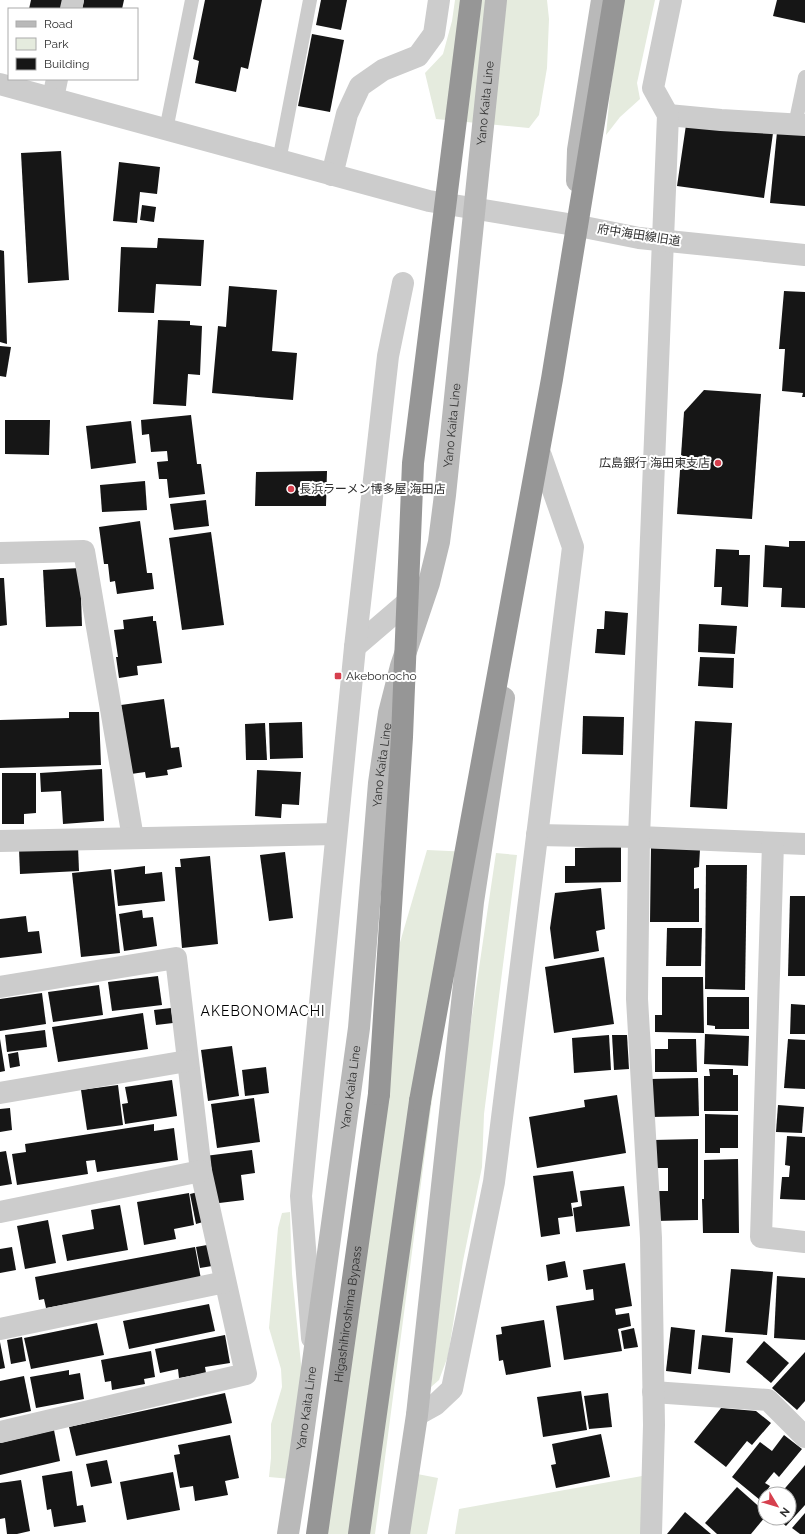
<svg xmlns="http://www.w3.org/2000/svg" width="805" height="1534" font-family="Raleway,'Noto Sans JP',sans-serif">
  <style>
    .green { fill: #e5ebde }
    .building { fill: #161616 }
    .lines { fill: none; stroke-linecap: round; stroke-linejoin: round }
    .service { stroke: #ccc; stroke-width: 14 }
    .minor { stroke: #ccc; stroke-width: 22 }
    .tertiary { stroke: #ccc; stroke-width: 22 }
    .secondary { stroke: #b9b9b9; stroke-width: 22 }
    .motorway { stroke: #969696; stroke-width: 22 }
    .motorway-bridge { stroke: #969696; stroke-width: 22 }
    .poi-dot { fill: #d6404e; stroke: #fff; stroke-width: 1.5 }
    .labels { text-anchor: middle; stroke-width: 4; stroke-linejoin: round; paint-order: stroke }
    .street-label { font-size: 12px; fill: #2f2f2f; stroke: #fff }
    .poi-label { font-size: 12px; fill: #2f2f2f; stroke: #fff; text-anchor: start }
    .quarter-label { font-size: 14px; letter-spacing: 1px; fill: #000; stroke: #fff }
  </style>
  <rect width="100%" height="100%" fill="#fff"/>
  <g class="green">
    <polygon points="455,0 547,0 549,19 547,68 539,115 529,128 436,119 425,73 443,54 452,21"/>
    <polygon points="623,0 655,0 637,83 640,99 620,117 606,135 610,93"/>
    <polygon points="427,850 471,852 433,1092 375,1534 310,1534 394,963"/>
    <polygon points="496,853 517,855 484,1114 482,1167 463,1261 448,1356 439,1380 431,1387 460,1097"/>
    <polygon points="290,1212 292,1274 303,1384 291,1479 269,1477 271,1458 271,1424 282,1387 281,1369 269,1328 278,1228 282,1213"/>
    <polygon points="412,1473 438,1478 427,1534 405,1534"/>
    <polygon points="642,1476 644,1534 455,1534 459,1509"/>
  </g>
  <g class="building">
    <polygon points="31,0 66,0 64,9 29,9"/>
    <polygon points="84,0 124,0 122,9 82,9"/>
    <polygon points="205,0 262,0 248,69 241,67 236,92 195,83 199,61 193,59"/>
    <polygon points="321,0 347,0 341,30 316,25"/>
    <polygon points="777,0 805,0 805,23 773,16"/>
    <polygon points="312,34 344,40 330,112 298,106"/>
    <polygon points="686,125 742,132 742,128 773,133 764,198 677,186"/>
    <polygon points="777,132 805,135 805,206 770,203"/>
    <polygon points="61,151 69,280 28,283 21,153"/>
    <polygon points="119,162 160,167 157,194 140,192 137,223 113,221"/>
    <polygon points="142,205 156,207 154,222 140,220"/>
    <polygon points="158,238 204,240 201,286 156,284 154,313 118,312 121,247 157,248"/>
    <polygon points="0,250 4,251 7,344 0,342"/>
    <polygon points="229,286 277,290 272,351 297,353 293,400 212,393 218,326 226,327"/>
    <polygon points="784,291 805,292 805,397 802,397 803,393 782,391 785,349 779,349"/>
    <polygon points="158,320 190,321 190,325 202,326 200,375 188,374 186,406 153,404"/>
    <polygon points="0,346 11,347 6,377 0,376"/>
    <polygon points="704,390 761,394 752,519 677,514 684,412"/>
    <polygon points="191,415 197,464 201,464 205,494 169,498 167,479 159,479 157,462 168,461 167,451 151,452 149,434 142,435 141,420"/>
    <polygon points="5,420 50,420 49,455 5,454"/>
    <polygon points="131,421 136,463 91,469 86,426"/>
    <polygon points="327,471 326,506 255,506 256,472"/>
    <polygon points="145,481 147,510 102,512 100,485"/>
    <polygon points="206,500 209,526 174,530 170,504"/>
    <polygon points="140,521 147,573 152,573 154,589 117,594 115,581 110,582 108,564 104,564 99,527"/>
    <polygon points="211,532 224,625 182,630 169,538"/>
    <polygon points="789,541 805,541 805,608 781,607 782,588 763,587 765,545 789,547"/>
    <polygon points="716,549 739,550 739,555 750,555 748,607 721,605 722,587 714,587"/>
    <polygon points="80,568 82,626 46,627 43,570"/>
    <polygon points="0,578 4,578 7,625 0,626"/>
    <polygon points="605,611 628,613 625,655 595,653 597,629 604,629"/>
    <polygon points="153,616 153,621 156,621 162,663 137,666 138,675 119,678 116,657 118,657 114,630 124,629 123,620"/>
    <polygon points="699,624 737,626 735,654 698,652"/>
    <polygon points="700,657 734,658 733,688 698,686"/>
    <polygon points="164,699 171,748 179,747 182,767 167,770 168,775 146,778 145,772 131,774 121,705"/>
    <polygon points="69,712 99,712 101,765 0,768 0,720 69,718"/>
    <polygon points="583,716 624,717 623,755 582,754"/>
    <polygon points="695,721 732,723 727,809 690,807"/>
    <polygon points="302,722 303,758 270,759 269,723"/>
    <polygon points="265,723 267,760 246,760 245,724"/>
    <polygon points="102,769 104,821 63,824 61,791 41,792 40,773"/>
    <polygon points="257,770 301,772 299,805 282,804 281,818 255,816"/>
    <polygon points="2,773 36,773 36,813 24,814 24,824 2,824"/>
    <polygon points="78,846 79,871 20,874 19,849"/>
    <polygon points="621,847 621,882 565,883 565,866 575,866 575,848"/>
    <polygon points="651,848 700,849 699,867 694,868 694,889 699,888 699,922 650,922"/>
    <polygon points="285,852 293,918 269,921 260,855"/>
    <polygon points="210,856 218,944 182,948 175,867 181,867 180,859"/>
    <polygon points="706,865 747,865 745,990 705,989"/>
    <polygon points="145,866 145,874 162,872 165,901 118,906 114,870"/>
    <polygon points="111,869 120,953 81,957 72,873"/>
    <polygon points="601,888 605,929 596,931 599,951 554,959 550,928 555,893"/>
    <polygon points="790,896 805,896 805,976 788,976"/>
    <polygon points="142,910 143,918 153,917 157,946 124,951 119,914"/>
    <polygon points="26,916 28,932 39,931 42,953 0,958 0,919"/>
    <polygon points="667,928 702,928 701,966 666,966"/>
    <polygon points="604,957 614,1024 554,1033 545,967"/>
    <polygon points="158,976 162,1005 112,1011 108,982"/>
    <polygon points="662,977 703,977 704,1033 655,1032 655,1015 662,1015"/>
    <polygon points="99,985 103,1015 53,1022 48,992"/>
    <polygon points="42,993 46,1024 0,1031 0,999"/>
    <polygon points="707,997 749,997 749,1029 715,1029 715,1026 707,1025"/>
    <polygon points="791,1004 805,1005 805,1034 790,1034"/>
    <polygon points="171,1008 173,1023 156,1025 154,1010"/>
    <polygon points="143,1013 148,1049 58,1062 52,1027"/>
    <polygon points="45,1030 47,1047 7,1052 5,1035"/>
    <polygon points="705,1034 749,1036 748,1066 704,1064"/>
    <polygon points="609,1035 611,1070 574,1073 572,1038"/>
    <polygon points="612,1035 627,1035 629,1069 614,1070"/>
    <polygon points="0,1039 5,1071 0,1072"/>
    <polygon points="668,1039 696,1039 697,1072 655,1072 655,1049 668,1049"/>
    <polygon points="788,1039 805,1040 805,1089 784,1088"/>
    <polygon points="232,1046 239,1096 208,1101 201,1050"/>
    <polygon points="18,1052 20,1066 10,1068 8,1054"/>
    <polygon points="266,1067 269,1093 245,1096 242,1070"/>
    <polygon points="709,1069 733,1069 733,1075 738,1075 738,1111 704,1111 704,1076 710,1076"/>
    <polygon points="698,1078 699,1116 651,1117 650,1079"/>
    <polygon points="172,1080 177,1116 125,1124 122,1104 128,1103 125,1087"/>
    <polygon points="118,1085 123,1125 87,1130 81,1090"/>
    <polygon points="617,1095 626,1153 537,1168 529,1117 585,1107 584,1100"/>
    <polygon points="254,1098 260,1142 217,1148 211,1104"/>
    <polygon points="778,1105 804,1107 802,1133 776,1132"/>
    <polygon points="10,1108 12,1130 0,1132 0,1109"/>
    <polygon points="705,1114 738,1115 738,1148 720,1148 720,1153 705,1153"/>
    <polygon points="154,1124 154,1131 174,1128 178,1160 97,1172 95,1160 86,1161 88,1174 17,1185 12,1154 26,1152 25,1144"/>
    <polygon points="787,1136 805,1137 805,1200 780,1199 782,1177 789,1177 790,1166 785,1165"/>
    <polygon points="698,1139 698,1220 655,1221 654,1191 668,1191 668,1168 653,1168 653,1140"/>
    <polygon points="252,1150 255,1173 241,1175 244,1200 211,1204 205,1156"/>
    <polygon points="6,1151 12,1184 0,1186 0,1152"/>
    <polygon points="738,1159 739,1233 703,1233 702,1199 704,1199 704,1160"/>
    <polygon points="573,1171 578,1202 571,1203 573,1216 558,1218 560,1234 541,1237 533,1176"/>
    <polygon points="624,1186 630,1226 576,1232 573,1208 582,1206 580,1191"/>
    <polygon points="198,1192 203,1222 196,1224 190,1194"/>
    <polygon points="189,1193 194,1225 174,1229 176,1239 144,1245 137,1202"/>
    <polygon points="120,1205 128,1250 67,1261 62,1235 94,1229 91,1210"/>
    <polygon points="48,1220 56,1263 25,1269 17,1226"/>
    <polygon points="207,1245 212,1266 200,1268 196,1247"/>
    <polygon points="12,1247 16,1270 0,1273 0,1249"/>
    <polygon points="195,1247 201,1279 46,1308 44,1299 39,1300 35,1277"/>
    <polygon points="565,1261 568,1277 548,1281 546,1265"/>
    <polygon points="625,1263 632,1306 615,1309 616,1315 629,1313 631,1326 618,1329 622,1351 564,1360 556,1306 594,1300 593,1289 586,1290 583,1270"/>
    <polygon points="731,1269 773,1272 767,1335 725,1332"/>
    <polygon points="777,1276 805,1278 805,1340 774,1338"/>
    <polygon points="209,1304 215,1331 129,1349 123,1321"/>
    <polygon points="544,1320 551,1367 506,1375 503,1360 499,1361 496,1335 502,1334 501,1327"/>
    <polygon points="97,1323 104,1355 31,1369 24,1338"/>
    <polygon points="671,1327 695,1330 691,1374 666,1371"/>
    <polygon points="634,1328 638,1347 624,1349 621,1331"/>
    <polygon points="225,1335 230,1363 205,1367 206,1373 179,1378 178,1369 160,1373 155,1349"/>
    <polygon points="702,1335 733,1338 730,1373 698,1369"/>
    <polygon points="22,1337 26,1361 11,1364 7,1340"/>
    <polygon points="764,1341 789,1363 771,1383 746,1362"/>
    <polygon points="0,1342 5,1368 0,1369"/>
    <polygon points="151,1351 155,1377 144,1379 145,1384 112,1390 111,1381 105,1382 101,1360"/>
    <polygon points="805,1352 805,1401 797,1410 772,1388"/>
    <polygon points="69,1370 69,1375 80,1373 84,1399 36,1408 30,1377"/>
    <polygon points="24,1376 31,1411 0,1418 0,1381"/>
    <polygon points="581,1391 587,1430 543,1437 537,1397"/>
    <polygon points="225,1393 232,1423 76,1456 69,1427"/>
    <polygon points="608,1393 612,1427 589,1429 584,1396"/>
    <polygon points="721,1408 756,1411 771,1423 752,1445 747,1441 726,1467 694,1442"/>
    <polygon points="54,1430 60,1461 0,1475 0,1443"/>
    <polygon points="601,1434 610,1477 556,1488 551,1465 556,1464 552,1444"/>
    <polygon points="230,1435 239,1478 225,1481 228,1495 195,1501 193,1486 180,1488 174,1455 180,1454 178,1445"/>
    <polygon points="784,1435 802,1449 779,1477 774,1472 765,1483 770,1486 760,1500 732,1477 760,1442 772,1451"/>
    <polygon points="107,1460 112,1483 91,1487 86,1464"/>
    <polygon points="805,1465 805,1505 786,1526 777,1518 789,1518 789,1494 780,1494"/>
    <polygon points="72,1471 77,1506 83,1505 86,1522 54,1527 51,1509 47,1510 42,1476"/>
    <polygon points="173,1472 180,1510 127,1520 120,1482"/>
    <polygon points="21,1480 30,1531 17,1534 7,1534 5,1518 0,1519 0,1483"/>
    <polygon points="737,1487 765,1512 765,1517 751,1534 717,1534 705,1523"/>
    <polygon points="685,1512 711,1534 667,1534"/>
    <polygon points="805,1513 805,1534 800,1534 792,1528"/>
  </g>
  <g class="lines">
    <g class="service">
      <polyline points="795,125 805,77"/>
      <polyline points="166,130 192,0"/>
      <polyline points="279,161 310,0"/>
    </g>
    <g class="minor">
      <polyline points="71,9 73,0"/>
      <polyline points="53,98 57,79"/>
      <polyline points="668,115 721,120 805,125"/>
      <polyline points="332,175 347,114 360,86 383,70 418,56 434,34 439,0"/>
      <polyline points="0,553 84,551 133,838"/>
      <polyline points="355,647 418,593"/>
      <polyline points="537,835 639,837 805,844"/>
      <polyline points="0,841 336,834"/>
      <polyline points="773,843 761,1237 805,1242"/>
      <polyline points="0,987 176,958 201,1171 246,1374 0,1432"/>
      <polyline points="0,1093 187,1061"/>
      <polyline points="0,1212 201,1171"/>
      <polyline points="0,1329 225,1282"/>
      <polyline points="312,1338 301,1196 355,647 388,356 403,283"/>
      <polyline points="653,1392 768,1400 805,1437"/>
      <polyline points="417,1415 435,1405 452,1389 494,1182 573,547 541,456"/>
      <polyline points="651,1534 654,1425 651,1238 637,999 639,837 668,115 653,88 671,0"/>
    </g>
    <polyline class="tertiary" points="0,84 429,201 574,225 639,238 805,255"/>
    <g class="secondary">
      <polyline points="577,181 578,150 602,0"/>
      <path id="s1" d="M288,1534L300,1456L359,1028L379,783L389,713L401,666L429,583L439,542L445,495L496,0"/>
      <polyline points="399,1534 417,1415 473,902 504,698"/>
    </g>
    <g class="motorway">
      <path id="s2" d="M317,1534L379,1094"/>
      <polyline points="359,1534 420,1101"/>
    </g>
    <g class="motorway-bridge">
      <polyline points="379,1094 402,737 413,463 471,0"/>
      <polyline points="420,1101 552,379 614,0"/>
    </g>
  </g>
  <g class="poi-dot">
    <circle cx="718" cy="463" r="4"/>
    <circle cx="291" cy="489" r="4"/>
    <rect x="334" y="672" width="8" height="8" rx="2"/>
  </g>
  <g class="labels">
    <g class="street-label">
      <text dy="4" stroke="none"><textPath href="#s1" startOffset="1447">Yano Kaita Line</textPath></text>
      <text transform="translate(639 235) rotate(9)" y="4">府中海田線旧道</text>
      <text dy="4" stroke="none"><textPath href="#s1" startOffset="1123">Yano Kaita Line</textPath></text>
      <text dy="4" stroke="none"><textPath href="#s1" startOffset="775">Yano Kaita Line</textPath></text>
      <text dy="4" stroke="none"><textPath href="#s1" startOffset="451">Yano Kaita Line</textPath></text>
      <text dy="4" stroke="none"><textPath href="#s2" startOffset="222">Higashihiroshima Bypass</textPath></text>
      <text dy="4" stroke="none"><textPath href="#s1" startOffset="127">Yano Kaita Line</textPath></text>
    </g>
    <g class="poi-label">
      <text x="710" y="467" text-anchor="end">広島銀行 海田東支店</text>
      <text x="299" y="493">長浜ラーメン博多屋 海田店</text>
      <text x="346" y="680">Akebonocho</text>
    </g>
    <g class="quarter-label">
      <text x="263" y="1016">AKEBONOMACHI</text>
    </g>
  </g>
  <rect x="8" y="8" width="130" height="72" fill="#ffffff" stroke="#acacac"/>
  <rect x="16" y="21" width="20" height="6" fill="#b9b9b9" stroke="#acacac"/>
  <text x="44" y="28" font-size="12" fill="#2f2f2f">Road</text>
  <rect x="16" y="38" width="20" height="12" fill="#e5ebde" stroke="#acacac"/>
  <text x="44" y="48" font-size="12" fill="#2f2f2f">Park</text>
  <rect x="16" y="58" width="20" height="12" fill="#161616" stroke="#acacac"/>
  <text x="44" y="68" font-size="12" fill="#2f2f2f">Building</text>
  <g transform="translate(777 1506) rotate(128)"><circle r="19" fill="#ffffff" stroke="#acacac"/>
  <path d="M0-3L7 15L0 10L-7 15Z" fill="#d6404e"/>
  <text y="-6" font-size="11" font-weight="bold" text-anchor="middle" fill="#2f2f2f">N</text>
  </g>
</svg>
